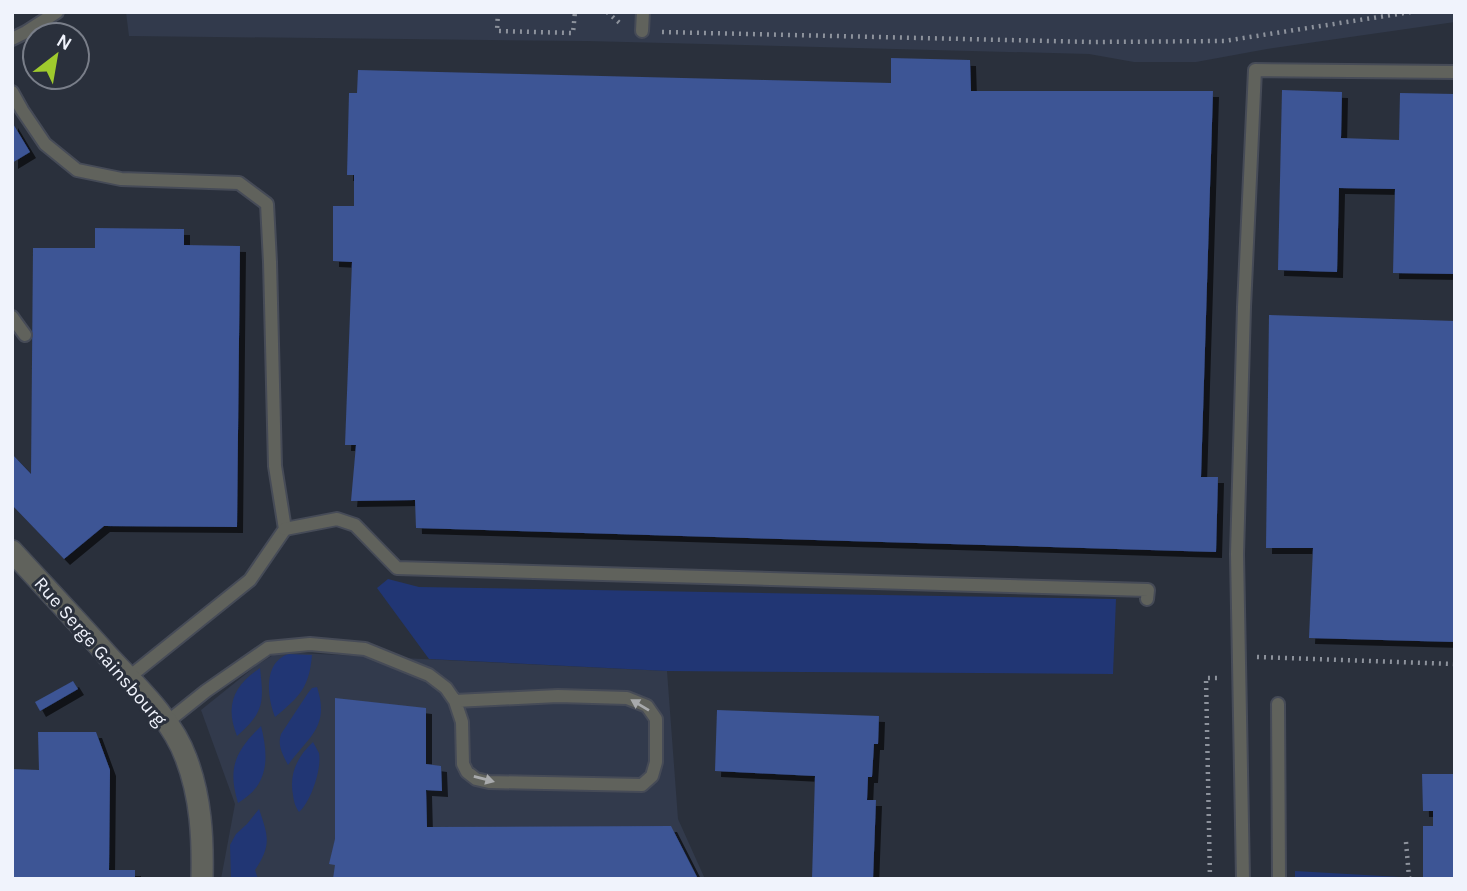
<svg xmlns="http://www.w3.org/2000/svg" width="1467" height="891" font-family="Karla,sans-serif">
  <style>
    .built { fill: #323a4c }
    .green { fill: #213674 }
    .building { fill: #3c5495; filter: url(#shadow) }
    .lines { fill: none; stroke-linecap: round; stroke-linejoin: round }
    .lane-casing { stroke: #464b57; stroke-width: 16 }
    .street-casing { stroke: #464b57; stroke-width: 24 }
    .path { stroke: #8d929c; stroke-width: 4.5; stroke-dasharray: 2 5; stroke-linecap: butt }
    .lane { stroke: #60625c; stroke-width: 12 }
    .street { stroke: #60625c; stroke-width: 21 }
    .oneway { fill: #a8aaac }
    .labels { text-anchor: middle; stroke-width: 6; stroke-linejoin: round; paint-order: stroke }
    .street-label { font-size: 19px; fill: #f0f3fc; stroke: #2a303c }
  </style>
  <defs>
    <filter id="shadow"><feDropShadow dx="6" dy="6" stdDeviation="0" flood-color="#0009"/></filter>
  </defs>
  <rect width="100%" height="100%" fill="#2a303c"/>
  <g class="built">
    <polygon points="126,12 1455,12 1455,22 1267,49 1196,62 1134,62 1089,54 586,41 129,36"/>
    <polygon points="278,652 667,671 678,819 705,879 221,879 235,804 201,710 257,665"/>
  </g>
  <g class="green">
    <polygon points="388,579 419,587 1116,599 1113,674 667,671 429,659 377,588"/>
    <path d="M288,654L312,655C309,688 300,696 275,717C267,697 263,663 288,654Z"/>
    <path d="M260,668C264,703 264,712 237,736C225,706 233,686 260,668Z"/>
    <path d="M317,687C330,727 309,736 288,765C283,755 277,745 281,734L308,693L312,688Z"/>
    <path d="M261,726C269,758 269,785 238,803C227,767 236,751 261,726Z"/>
    <path d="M313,742C314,744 318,751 319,753C322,768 311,802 299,812C295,806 294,802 293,795C289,774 297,757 313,742Z"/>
    <path d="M259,809C268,836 272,844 255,870L258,879H231L230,845L236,834L247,824Z"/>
    <polygon points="1295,871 1400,877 1400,879 1295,879"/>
  </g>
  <g class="building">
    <polygon points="891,58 970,60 971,91 1213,91 1201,477 1218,477 1216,552 416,528 415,500 351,501 356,445 345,445 352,262 333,261 333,206 354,206 354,175 347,175 349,93 357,93 358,70 891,83"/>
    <polygon points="1282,90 1342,92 1341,138 1399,140 1400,93 1455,94 1455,274 1393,273 1395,189 1339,188 1337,272 1278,270"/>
    <polygon points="12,122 30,152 12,163"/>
    <polygon points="95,228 184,229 184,245 240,246 237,527 104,526 64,559 12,505 12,454 31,474 33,248 95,248"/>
    <polygon points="1269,315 1455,321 1455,642 1309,638 1313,548 1266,548"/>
    <polygon points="73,681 78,689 40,711 35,702"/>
    <polygon points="335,698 426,708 426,764 441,766 442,791 426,790 427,827 671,826 698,879 333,879 335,865 329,864 335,839"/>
    <polygon points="717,710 879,716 878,744 874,744 872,777 868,777 867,800 876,800 873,879 812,879 815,776 715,771"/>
    <polygon points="38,732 96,732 110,770 109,870 135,870 135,879 12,879 12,769 39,770"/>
    <polygon points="1422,774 1455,774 1455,878 1423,878 1423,826 1433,826 1433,811 1423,811"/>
  </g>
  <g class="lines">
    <g class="lane-casing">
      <g id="lane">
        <polyline points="642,31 643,12"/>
        <polyline points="12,39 26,32 57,12"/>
        <polyline points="12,92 22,110 45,144 77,170 121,179 239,183 267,204 270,262 275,466 285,529 250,580 128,678"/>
        <polyline points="12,317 25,335"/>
        <polyline points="285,529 337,519 355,525 397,568 1148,590 1147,599"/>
        <polyline points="1278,704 1279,879"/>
        <polyline points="166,723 206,691 268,648 310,644 365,649 429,675 446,688 455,701 462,722 463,764 467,772 476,779 489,782 642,785 652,776 656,762 656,719 647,706 627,698 558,696 455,701"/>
        <polyline points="1243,879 1237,554 1244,307 1255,70 1455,72"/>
      </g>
    </g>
    <g class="street-casing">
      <path id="street" d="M12,551C44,586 77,621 109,657C137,687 172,719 186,758C201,797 203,838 202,879"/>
    </g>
    <g class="path">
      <polyline points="498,12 497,31 573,33 575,12"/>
      <polyline points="607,12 622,25"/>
      <polyline points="662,32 1093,42 1224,41 1411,12"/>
      <polyline points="1257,657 1455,664"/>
      <polyline points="1406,842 1409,877 1410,879"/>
      <polyline points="1210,879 1206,678 1221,678"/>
    </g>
    <use href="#lane" class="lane"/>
    <use href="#street" class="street"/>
  </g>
  <defs><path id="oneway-solid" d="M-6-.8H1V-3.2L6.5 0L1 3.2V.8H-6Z" transform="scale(1.75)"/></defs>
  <g class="oneway">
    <use href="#oneway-solid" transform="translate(640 705) rotate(-149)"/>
    <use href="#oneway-solid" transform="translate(484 779) rotate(15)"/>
  </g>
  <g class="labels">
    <g class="street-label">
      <text transform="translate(101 651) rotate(49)" y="7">Rue Serge Gainsbourg</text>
    </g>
  </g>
  <rect width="1467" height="891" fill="none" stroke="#f0f3fc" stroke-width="28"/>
  <g transform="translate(56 56) rotate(31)"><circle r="33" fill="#2a303c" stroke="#797e89" stroke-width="2"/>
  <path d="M0-5L12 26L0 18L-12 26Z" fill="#9fca2d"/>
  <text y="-10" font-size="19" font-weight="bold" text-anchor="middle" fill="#f0f3fc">N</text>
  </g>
</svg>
